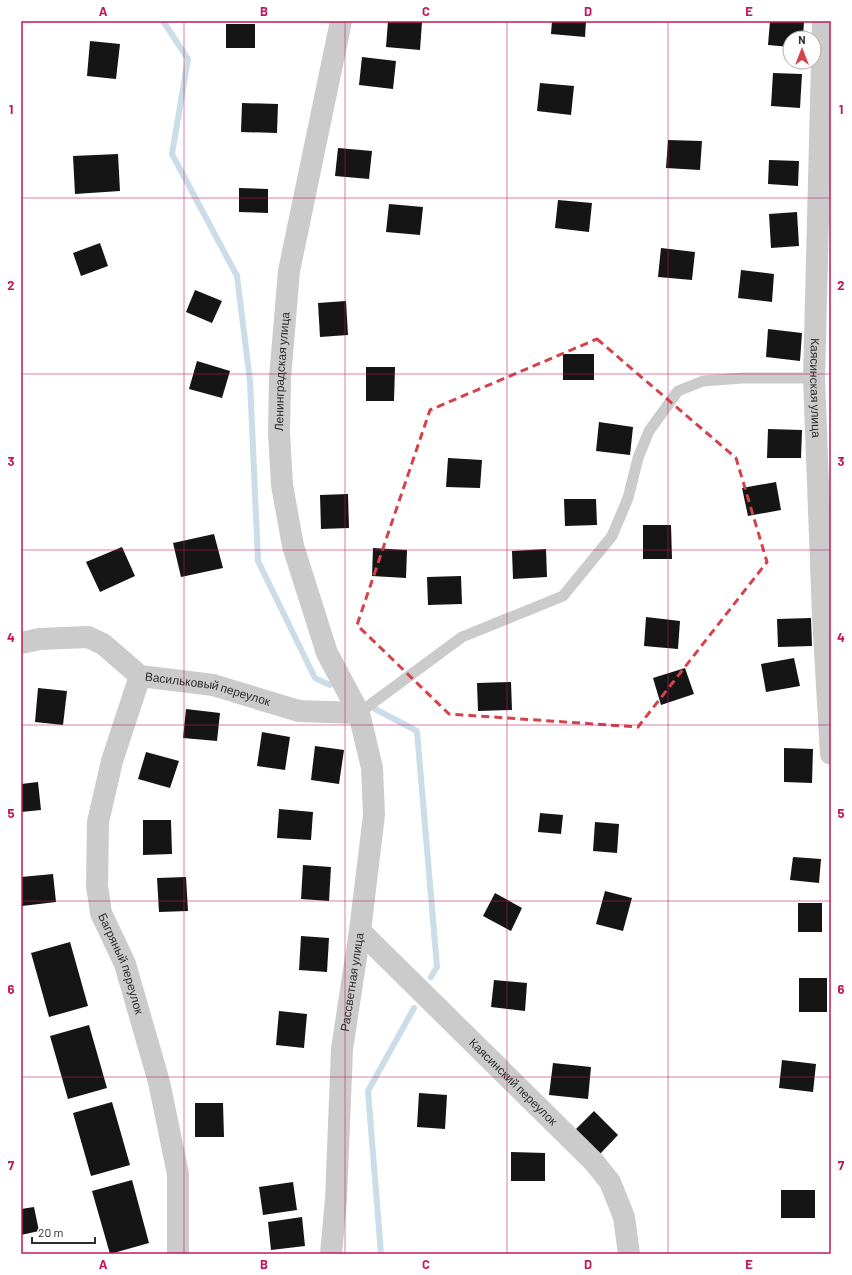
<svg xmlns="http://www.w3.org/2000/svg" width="852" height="1275" font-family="Barlow,sans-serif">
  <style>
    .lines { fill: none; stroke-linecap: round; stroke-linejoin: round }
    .stream { stroke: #cbdde8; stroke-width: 6 }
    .building { fill: #151515 }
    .service { stroke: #cbcbcb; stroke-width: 11 }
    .minor { stroke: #cbcbcb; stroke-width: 22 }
    .tertiary { stroke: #cbcbcb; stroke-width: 22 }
    .marked { fill: none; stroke: #d4424c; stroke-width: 3; stroke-dasharray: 8 5; stroke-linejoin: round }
    .grid { fill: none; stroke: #c2185b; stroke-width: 1; stroke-opacity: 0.55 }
    .labels { text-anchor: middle; stroke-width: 4; stroke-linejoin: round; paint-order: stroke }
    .street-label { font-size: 12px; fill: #2e2e2e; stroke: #fff }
    .neatline { fill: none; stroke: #c2185b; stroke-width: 1.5 }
    .grid-label { font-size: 13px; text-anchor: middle; font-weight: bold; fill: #c2185b }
  </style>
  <rect width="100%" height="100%" fill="#fff"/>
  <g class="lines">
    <g class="stream">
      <polyline points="163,21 188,59 172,154 237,276 250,381 258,561 315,678 330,685"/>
      <polyline points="375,709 417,731 437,967 431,977"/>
      <polyline points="381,1254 368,1091 414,1008"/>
    </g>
  </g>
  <g class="building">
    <polygon points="388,21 422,22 420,50 386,47"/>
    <polygon points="552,21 586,21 585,37 551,34"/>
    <polygon points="770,21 804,21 803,38 790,38 790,47 768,45"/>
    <rect x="226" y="24" width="29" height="24"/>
    <polygon points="90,41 120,44 116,79 87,76"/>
    <polygon points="362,57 396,61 393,89 359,85"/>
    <polygon points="773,73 802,74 800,108 771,106"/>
    <polygon points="540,83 574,86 571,115 537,111"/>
    <polygon points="242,103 278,104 277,133 241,132"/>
    <polygon points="668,140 702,141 700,170 666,168"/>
    <polygon points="338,148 372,151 369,179 335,176"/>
    <polygon points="118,154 120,191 75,194 73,156"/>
    <polygon points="769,160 799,161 798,186 768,184"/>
    <polygon points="239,188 268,189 268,213 239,212"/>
    <polygon points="558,200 592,203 589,232 555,228"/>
    <polygon points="389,204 423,207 420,235 386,232"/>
    <polygon points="797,212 799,246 771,248 769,214"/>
    <polygon points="100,243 108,266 81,276 73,253"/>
    <polygon points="661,248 695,252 692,280 658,277"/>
    <polygon points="741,270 774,274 772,302 738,298"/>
    <polygon points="195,290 222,301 212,323 186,312"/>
    <polygon points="346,301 348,335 320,337 318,303"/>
    <polygon points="768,329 802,333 800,361 766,357"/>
    <rect x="563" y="354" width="31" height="26"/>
    <polygon points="197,361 230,371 222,398 189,389"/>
    <polygon points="366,367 395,367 394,401 366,401"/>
    <polygon points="599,422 633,427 630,455 596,451"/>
    <polygon points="768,429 802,430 801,458 767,458"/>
    <polygon points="448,458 482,460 480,488 446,487"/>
    <polygon points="776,482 781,510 748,516 742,488"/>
    <polygon points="348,494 349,528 321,529 320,495"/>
    <polygon points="564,499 596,499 597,525 565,526"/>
    <polygon points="643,525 671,525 672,559 643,559"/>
    <polygon points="214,534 223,568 181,577 173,543"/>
    <polygon points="122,547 135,576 100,592 86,562"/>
    <polygon points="373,548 407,550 406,578 372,576"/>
    <polygon points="546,549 547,577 513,579 512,551"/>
    <polygon points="461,576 462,604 428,605 427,577"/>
    <polygon points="646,617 680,621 678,649 644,646"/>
    <polygon points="811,618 812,646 778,647 777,619"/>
    <polygon points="794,658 800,686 766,692 761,664"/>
    <polygon points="685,668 694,694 661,705 653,678"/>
    <polygon points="511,682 512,710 478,711 477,683"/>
    <polygon points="38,688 67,691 63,725 35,722"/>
    <polygon points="186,709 220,713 217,741 183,738"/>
    <polygon points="262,732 290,737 285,770 257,766"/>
    <polygon points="315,746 344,750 339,784 311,780"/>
    <polygon points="784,748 813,749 812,783 784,782"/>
    <polygon points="146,752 179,761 170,788 138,779"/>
    <polygon points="38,782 41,810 21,812 21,784"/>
    <polygon points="279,809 313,812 311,840 277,838"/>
    <polygon points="540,813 563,815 561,834 538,832"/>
    <polygon points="143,820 171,820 172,854 143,855"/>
    <polygon points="595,822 619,824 617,853 593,851"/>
    <polygon points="793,857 821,859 819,883 790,880"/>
    <polygon points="303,865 331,867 329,901 301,899"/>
    <polygon points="53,874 56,902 22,906 21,877"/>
    <polygon points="186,877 188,911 159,912 157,878"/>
    <polygon points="605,891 632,898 623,931 596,924"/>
    <polygon points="495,893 522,908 511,931 483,916"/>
    <rect x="798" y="903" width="24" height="29"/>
    <polygon points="301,936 329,938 327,972 299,970"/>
    <polygon points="70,942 88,1006 49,1017 31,953"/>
    <rect x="799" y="978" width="28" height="34"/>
    <polygon points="494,980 527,983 525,1011 491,1007"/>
    <polygon points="279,1011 307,1014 304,1048 276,1045"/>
    <polygon points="89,1025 107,1088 68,1099 50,1036"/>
    <polygon points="782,1060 816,1064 813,1092 779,1088"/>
    <polygon points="553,1063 591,1067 588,1099 549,1095"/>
    <polygon points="419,1093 447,1095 445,1129 417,1127"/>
    <polygon points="112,1102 130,1165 91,1176 73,1113"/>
    <polygon points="195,1103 223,1103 224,1137 195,1137"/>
    <polygon points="594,1111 618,1135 599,1155 574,1131"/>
    <polygon points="511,1152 545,1153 545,1181 511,1181"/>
    <polygon points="132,1180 149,1243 110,1254 92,1191"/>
    <polygon points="293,1182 297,1210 263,1215 259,1187"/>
    <rect x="781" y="1190" width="34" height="28"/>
    <polygon points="34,1207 39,1231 21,1235 21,1209"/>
    <polygon points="302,1217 305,1246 271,1250 268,1222"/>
  </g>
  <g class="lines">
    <polyline class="service" points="359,713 462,637 563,596 612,536 628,498 638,458 649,431 678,391 703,381 743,378 814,378"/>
    <g class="minor">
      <path id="s1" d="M21,643L40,639L88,637L103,644L140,676L213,685L299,711L359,713"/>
      <path id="s2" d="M140,676L112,761L98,822L97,886L101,913L125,964L159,1082L178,1174V1254"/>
      <path id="s3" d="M360,931L594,1162L610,1182L624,1217L629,1254"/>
    </g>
    <g class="tertiary">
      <path id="s4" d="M823,21L814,378L823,616L831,754"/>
      <path id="s5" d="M331,1254L336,1199L342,1049L360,931L374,815L372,768L359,713L327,653L293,546L282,485L279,433L280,378L289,271L341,21"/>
    </g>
  </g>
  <path class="marked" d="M597,339L736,458L767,562L638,727L449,714L357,625L430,410Z"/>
  <path class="grid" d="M184,21V1254M345,21V1254M507,21V1254M668,21V1254M21,198H831M21,374H831M21,550H831M21,725H831M21,901H831M21,1077H831"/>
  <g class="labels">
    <g class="street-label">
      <text dy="4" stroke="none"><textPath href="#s5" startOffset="901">Ленинградская улица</textPath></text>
      <text dy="4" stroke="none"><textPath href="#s4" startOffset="367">Каясинская улица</textPath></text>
      <text dy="4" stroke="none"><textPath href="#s1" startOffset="202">Васильковый переулок</textPath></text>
      <text dy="4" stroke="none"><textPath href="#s2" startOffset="298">Багряный переулок</textPath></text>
      <text dy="4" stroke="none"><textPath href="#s5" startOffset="273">Рассветная улица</textPath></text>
      <text dy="4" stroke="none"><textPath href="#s3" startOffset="215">Каясинский переулок</textPath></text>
    </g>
  </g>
  <rect width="852" height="1275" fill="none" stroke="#ffffff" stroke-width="44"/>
  <g transform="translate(802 50)"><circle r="19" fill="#ffffff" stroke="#ababab"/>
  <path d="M0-3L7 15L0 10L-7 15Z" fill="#d4424c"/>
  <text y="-6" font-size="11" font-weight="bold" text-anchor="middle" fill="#2e2e2e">N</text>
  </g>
  <path d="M32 1237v6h63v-6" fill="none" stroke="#2e2e2e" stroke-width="2"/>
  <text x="38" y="1237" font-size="12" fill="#2e2e2e" stroke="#ffffff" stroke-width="3" paint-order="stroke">20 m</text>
  <rect x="22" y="22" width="808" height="1231" class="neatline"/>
  <g class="grid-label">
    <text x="103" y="16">A</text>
    <text x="264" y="16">B</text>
    <text x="426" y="16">C</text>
    <text x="588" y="16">D</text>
    <text x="749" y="16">E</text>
    <text x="11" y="114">1</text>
    <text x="841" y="114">1</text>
    <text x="11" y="290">2</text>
    <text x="841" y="290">2</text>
    <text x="11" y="466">3</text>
    <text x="841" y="466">3</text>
    <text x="11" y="642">4</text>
    <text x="841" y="642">4</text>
    <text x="11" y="818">5</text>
    <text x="841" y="818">5</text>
    <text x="11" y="994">6</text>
    <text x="841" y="994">6</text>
    <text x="11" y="1170">7</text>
    <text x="841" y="1170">7</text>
    <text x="103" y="1269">A</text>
    <text x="264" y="1269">B</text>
    <text x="426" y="1269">C</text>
    <text x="588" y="1269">D</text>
    <text x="749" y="1269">E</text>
  </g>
</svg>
